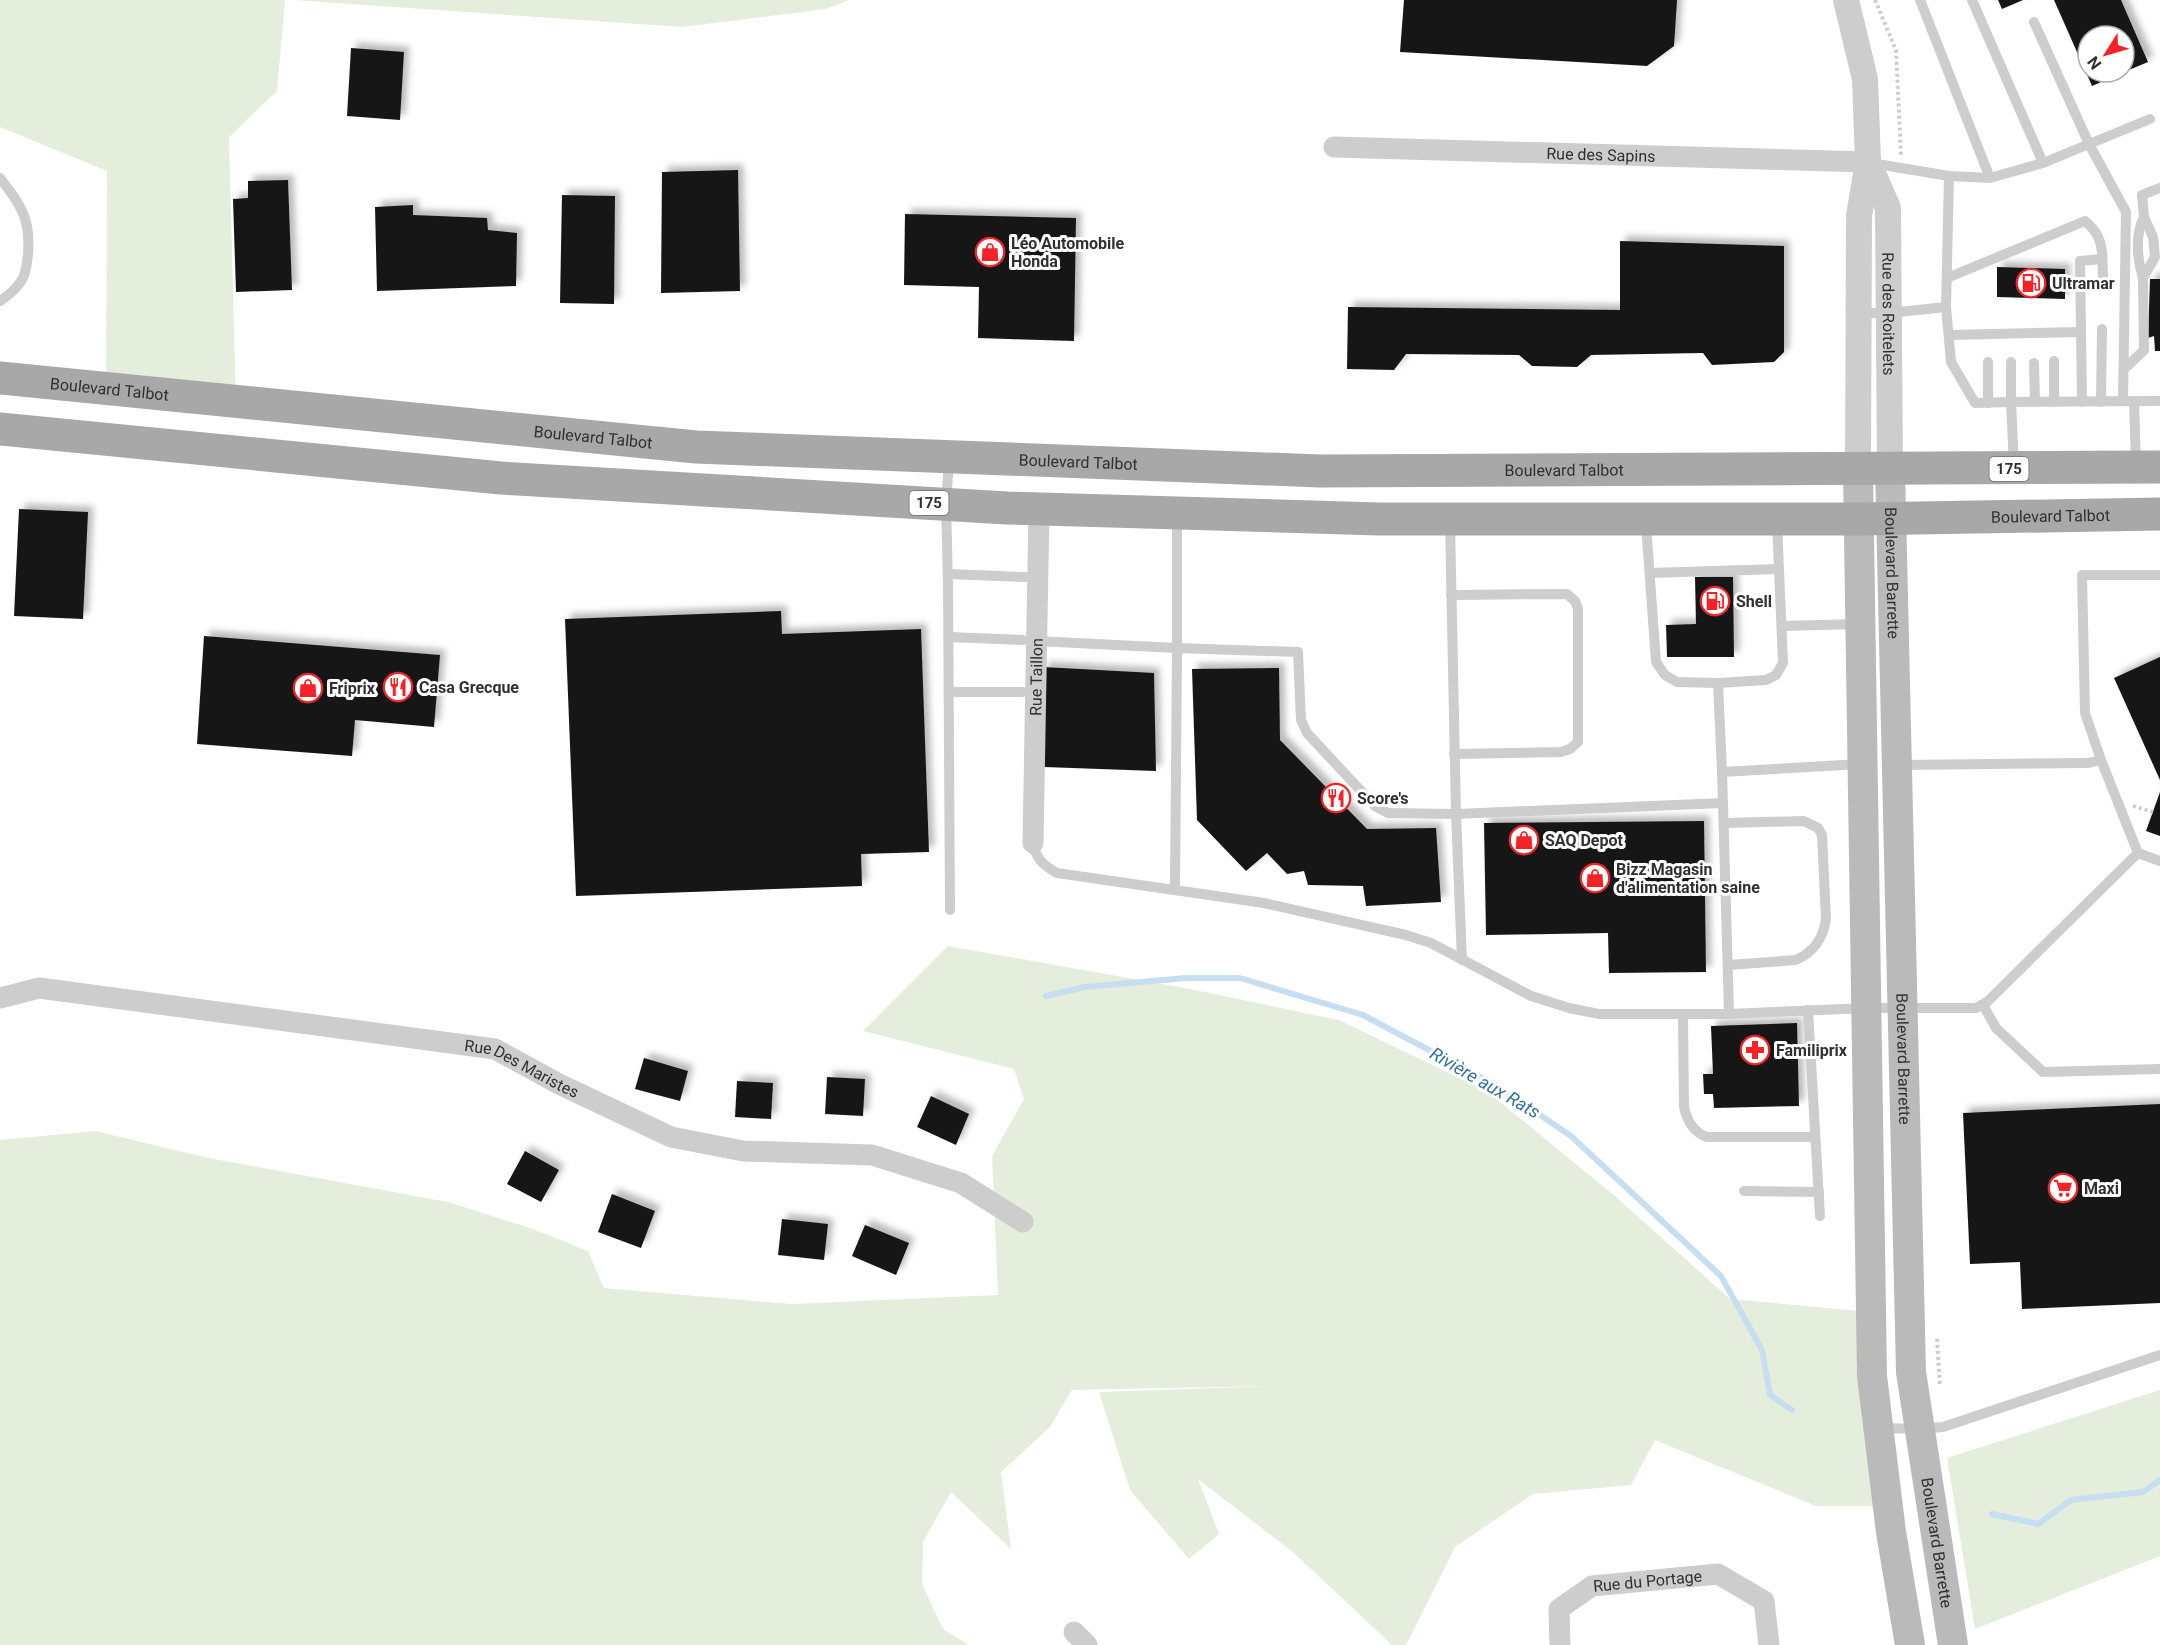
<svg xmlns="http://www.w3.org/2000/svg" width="2160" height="1645" font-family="Roboto,sans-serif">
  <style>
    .green { fill: #e5eedd }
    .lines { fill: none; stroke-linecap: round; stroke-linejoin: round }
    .stream { stroke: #c7def0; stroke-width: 6 }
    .building { fill: #171717; filter: url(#shadow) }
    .path { stroke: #cdcdcd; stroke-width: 4; stroke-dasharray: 3 3; stroke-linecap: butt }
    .service { stroke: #cdcdcd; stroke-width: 10 }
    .minor { stroke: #cdcdcd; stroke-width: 21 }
    .tertiary { stroke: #cdcdcd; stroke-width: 26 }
    .secondary { stroke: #bababa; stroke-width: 30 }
    .primary { stroke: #a8a8a8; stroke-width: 33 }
    .labels { text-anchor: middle; stroke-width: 6; stroke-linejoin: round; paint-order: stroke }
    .shield { fill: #fff; stroke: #6e6e6e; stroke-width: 1.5 }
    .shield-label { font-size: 15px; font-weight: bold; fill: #303030 }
    .street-label { font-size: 16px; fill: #303030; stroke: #fff }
    .poi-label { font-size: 16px; font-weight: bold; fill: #303030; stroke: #fff; text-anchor: start }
    .water-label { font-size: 18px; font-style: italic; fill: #356f9b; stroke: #fff }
  </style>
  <defs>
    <filter id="shadow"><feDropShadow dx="5.5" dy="-5.5" stdDeviation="3" flood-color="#0004"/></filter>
  </defs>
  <rect width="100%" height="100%" fill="#fff"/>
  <g class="green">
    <polygon points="0,0 285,0 277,91 229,137 236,403 106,386 107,171 0,127"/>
    <polygon points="292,0 849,0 826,9 682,27"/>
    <polygon points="948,946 1190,989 1339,1020 1488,1092 1616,1197 1730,1299 1871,1312 1887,1506 1816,1506 1655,1440 1631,1485 1533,1494 1455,1547 1406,1645 1392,1645 1294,1553 1198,1479 1219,1534 1189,1559 1130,1490 1099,1392 1274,1386 1072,1390 1050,1427 1001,1472 1011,1549 951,1492 923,1542 922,1584 943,1629 969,1645 0,1645 0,1140 95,1131 209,1158 448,1202 533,1229 588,1251 604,1288 791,1304 998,1295 992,1156 1024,1099 1014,1069 863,1031"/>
    <polygon points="2160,1390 2160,1556 1975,1629 1947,1458"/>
  </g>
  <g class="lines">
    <g class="stream">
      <polyline points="1046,996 1085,987 1186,978 1240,978 1363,1015 1497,1086 1571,1136 1721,1276 1762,1350 1770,1395 1792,1410"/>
      <polyline points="1992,1514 2038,1524 2071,1500 2143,1492 2160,1480"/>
    </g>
  </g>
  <g class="building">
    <polygon points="1404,0 1677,0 1674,46 1647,66 1400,52"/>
    <polygon points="1998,0 2023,0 2002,9"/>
    <polygon points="2054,0 2121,0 2148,62 2124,72 2124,36 2088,36 2088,72 2124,72 2092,86"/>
    <polygon points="351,48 404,52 400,120 347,116"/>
    <polygon points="738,170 740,291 661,293 662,172"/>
    <polygon points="288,180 292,290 236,292 233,199 248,198 248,181"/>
    <polygon points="562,195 615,196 614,304 560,303"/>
    <polygon points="413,205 413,215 487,218 488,230 517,233 516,286 377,291 375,207"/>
    <polygon points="905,214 1076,218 1074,341 978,338 979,287 904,285"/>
    <polygon points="1620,241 1784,246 1784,352 1774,362 1712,365 1703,353 1591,355 1577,367 1532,366 1519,355 1406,354 1394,370 1347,369 1348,307 1620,310"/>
    <polygon points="1997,267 2065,269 2065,299 1997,297"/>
    <polygon points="2150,279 2160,279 2160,351 2155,351 2154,336 2148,338"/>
    <polygon points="19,509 88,512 83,619 14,616"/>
    <polygon points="1695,577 1733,577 1734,657 1667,657 1666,625 1696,624"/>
    <polygon points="781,611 782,634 921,629 929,852 861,854 862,886 576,896 565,619"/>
    <polygon points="204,636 440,655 434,727 355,720 352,756 197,744"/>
    <polygon points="2160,657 2160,780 2114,678"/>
    <polygon points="1043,667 1154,673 1156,771 1044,767"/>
    <polygon points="1279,668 1280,740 1367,829 1436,828 1441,902 1366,906 1363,886 1308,885 1304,871 1287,874 1267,853 1246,871 1197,820 1192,669"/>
    <polygon points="2160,792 2160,836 2146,831"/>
    <polygon points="1704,821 1706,972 1609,973 1608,933 1486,935 1484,823"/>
    <polygon points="1797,1023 1799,1106 1714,1108 1713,1094 1704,1094 1703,1074 1713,1074 1711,1026"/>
    <polygon points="644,1058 688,1071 680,1101 635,1089"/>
    <polygon points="827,1077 865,1079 863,1116 825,1114"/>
    <polygon points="737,1081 773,1083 771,1119 735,1117"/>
    <polygon points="931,1096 969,1114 956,1145 917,1127"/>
    <polygon points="2160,1104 2160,1303 2022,1309 2020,1262 1970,1264 1963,1113"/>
    <polygon points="525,1151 559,1170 541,1202 507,1184"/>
    <polygon points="612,1194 655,1211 641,1248 598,1232"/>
    <polygon points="782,1219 828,1224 824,1260 778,1255"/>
    <polygon points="865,1225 909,1243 896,1275 852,1256"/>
  </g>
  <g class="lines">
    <g class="path">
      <polyline points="1875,0 1896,50 1901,155"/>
      <polyline points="2133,806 2153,812"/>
      <polyline points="1937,1339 1940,1386"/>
    </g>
    <g class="service">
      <polyline points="1920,0 1990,178"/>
      <polyline points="1972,0 2043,163"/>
      <polyline points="2034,22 2089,144 2126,212 2123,401"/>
      <polyline points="1871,163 1949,176 1990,178 2043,163 2150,119"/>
      <path d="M0,178C10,191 22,206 26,222C30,238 29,263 23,278C18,288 9,295 0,301"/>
      <path d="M1947,278L2085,221C2105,237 2102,253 2103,277"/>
      <path d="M2143,278C2137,260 2135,234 2144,217"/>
      <polyline points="1946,307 1951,362 1975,403 2011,402 2014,465"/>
      <polyline points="1859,313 1889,313 1946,307 1949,176"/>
      <polyline points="2081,332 2080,261 2102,259"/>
      <polyline points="1949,335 2081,332 2082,402"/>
      <polyline points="2011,362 2011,402 2160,401"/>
      <polyline points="2034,363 2035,402"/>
      <polyline points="2124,369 2144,350 2143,278 2155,257 2153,237 2144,217 2142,195 2160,188"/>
      <polyline points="2134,401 2136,464"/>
      <polyline points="2054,402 2054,361"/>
      <polyline points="2101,402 2102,329"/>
      <polyline points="1988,403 1988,362"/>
      <polyline points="949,460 946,504 948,585 950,910"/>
      <polyline points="1177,516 1177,648 1298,652 1301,720 1307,733 1375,806 1388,813 1456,814 1462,960"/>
      <polyline points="1450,523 1456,814 1723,803 1722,772 1860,764"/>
      <polyline points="1646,524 1656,662 1665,675 1677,682 1718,683"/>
      <polyline points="1650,573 1779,569"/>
      <polyline points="948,574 1025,577"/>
      <polyline points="1451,595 1567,594 1575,601 1578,609 1578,742 1570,749 1561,752 1454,754"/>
      <polyline points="1782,626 1858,624"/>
      <polyline points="949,637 1023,640"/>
      <polyline points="1036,641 1177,648 1175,890"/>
      <polyline points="949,692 1023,692"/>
      <polyline points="2101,760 2085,713 2082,575 2160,575"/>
      <polyline points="1722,772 1718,683 1766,680 1776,675 1783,663 1777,523"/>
      <polyline points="1723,803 1729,1014 1867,1008 1976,1008 1987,1002 2138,853 2101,760 2088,763 1900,765"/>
      <path d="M1724,823L1804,821L1818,828L1822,835L1826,919C1823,939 1814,952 1796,960L1728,965"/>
      <path d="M1033,843C1036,859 1043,865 1057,873L1264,903L1406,935L1431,943L1531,996L1569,1008L1599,1014H1729"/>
      <polyline points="2138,853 2160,861"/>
      <polyline points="1983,1005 1996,1028 2043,1072 2160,1069"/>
      <polyline points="1808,1010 1820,1216"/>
      <path d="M1683,1014L1684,1107C1687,1121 1693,1132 1707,1137H1815"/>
      <polyline points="1744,1191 1819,1192"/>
      <polyline points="1881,1428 1920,1429 1943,1427 2160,1355"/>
    </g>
    <g class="minor">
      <path id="s1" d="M1334,147L1868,162"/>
      <path id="s2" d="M1033,843L1039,509"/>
      <path id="s3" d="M0,998L39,988L495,1049L559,1084L671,1137L743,1151L872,1155L961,1183L1023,1222"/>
      <polyline points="1074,1632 1087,1645"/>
      <path id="s4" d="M1560,1645L1559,1609L1592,1586L1718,1574L1764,1601L1769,1645"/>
    </g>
    <g class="tertiary">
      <polyline points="1846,0 1865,79 1868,162 1859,216 1858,470"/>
      <path id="s5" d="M1868,162L1888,208L1890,469"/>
    </g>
    <g class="secondary">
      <path id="s6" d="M1890,469L1911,1372L1953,1645"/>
      <polyline points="1858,470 1872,1376 1891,1532 1910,1645"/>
    </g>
    <g class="primary">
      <path id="s7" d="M0,378L696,447L1320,471L2160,467"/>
      <path id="s8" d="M0,429L501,478L1007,508L1379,519H1860L2160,514"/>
    </g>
  </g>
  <defs>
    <g id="shop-ring" transform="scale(1.5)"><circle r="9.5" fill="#fff" stroke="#f72228" stroke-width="1.5"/><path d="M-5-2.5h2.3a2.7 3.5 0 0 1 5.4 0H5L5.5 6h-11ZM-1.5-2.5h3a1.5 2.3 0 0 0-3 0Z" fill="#f72228"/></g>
    <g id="fuel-ring" transform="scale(1.5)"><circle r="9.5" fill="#fff" stroke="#f72228" stroke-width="1.5"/><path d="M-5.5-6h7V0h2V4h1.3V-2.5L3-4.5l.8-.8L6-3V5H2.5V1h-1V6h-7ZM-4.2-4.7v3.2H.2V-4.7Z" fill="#f72228"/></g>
    <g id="restaurant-ring" transform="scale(1.5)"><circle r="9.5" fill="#fff" stroke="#f72228" stroke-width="1.5"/><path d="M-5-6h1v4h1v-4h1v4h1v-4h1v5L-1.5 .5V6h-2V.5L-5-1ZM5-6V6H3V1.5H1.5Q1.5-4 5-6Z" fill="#f72228"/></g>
    <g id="pharmacy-ring" transform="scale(1.5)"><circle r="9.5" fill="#fff" stroke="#f72228" stroke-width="1.5"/><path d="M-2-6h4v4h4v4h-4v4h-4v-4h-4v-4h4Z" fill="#f72228"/></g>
    <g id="supermarket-ring" transform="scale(1.5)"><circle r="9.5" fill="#fff" stroke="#f72228" stroke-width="1.5"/><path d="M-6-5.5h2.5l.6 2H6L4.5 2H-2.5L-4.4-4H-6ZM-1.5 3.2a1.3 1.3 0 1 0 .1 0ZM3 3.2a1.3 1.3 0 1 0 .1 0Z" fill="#f72228"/></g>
  </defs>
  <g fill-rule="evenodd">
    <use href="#shop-ring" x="990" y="252"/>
    <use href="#fuel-ring" x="2031" y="283"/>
    <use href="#fuel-ring" x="1715" y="601"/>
    <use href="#restaurant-ring" x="398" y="687"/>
    <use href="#shop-ring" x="308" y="688"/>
    <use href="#restaurant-ring" x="1336" y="798"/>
    <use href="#shop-ring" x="1524" y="840"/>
    <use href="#shop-ring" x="1595" y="878"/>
    <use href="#pharmacy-ring" x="1755" y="1050"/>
    <use href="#supermarket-ring" x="2063" y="1188"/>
  </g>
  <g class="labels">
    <g class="shield">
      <rect x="1989.5" y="457" width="39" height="24" rx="4.5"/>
      <rect x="909.5" y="491" width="39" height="24" rx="4.5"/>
    </g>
    <g class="shield-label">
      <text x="2009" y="474">175</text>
      <text x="929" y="508">175</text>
    </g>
    <g class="street-label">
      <text dy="6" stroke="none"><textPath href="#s1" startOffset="267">Rue des Sapins</textPath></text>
      <text dy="6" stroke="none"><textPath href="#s5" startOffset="156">Rue des Roitelets</textPath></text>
      <text dy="6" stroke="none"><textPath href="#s7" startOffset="110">Boulevard Talbot</textPath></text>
      <text dy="6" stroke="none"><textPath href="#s7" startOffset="596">Boulevard Talbot</textPath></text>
      <text dy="6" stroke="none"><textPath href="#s7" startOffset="1082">Boulevard Talbot</textPath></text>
      <text dy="6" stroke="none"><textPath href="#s7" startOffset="1568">Boulevard Talbot</textPath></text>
      <text dy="6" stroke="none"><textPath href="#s8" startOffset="2054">Boulevard Talbot</textPath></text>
      <text dy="6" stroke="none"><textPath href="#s6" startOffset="104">Boulevard Barrette</textPath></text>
      <text dy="6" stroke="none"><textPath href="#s2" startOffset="166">Rue Taillon</textPath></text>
      <text dy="6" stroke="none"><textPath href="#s6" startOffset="590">Boulevard Barrette</textPath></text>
      <text dy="6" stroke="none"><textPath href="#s3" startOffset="532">Rue Des Maristes</textPath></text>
      <text dy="6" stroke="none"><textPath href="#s6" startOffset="1076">Boulevard Barrette</textPath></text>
      <text dy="6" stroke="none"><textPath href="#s4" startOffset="132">Rue du Portage</textPath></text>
    </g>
    <g class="poi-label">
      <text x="1011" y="249">Léo Automobile<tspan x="1011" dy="18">Honda</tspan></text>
      <text x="2052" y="289">Ultramar</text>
      <text x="1736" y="607">Shell</text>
      <text x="419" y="693">Casa Grecque</text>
      <text x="329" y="694">Friprix</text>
      <text x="1357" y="804">Score's</text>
      <text x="1545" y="846">SAQ Depot</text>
      <text x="1616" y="875">Bizz Magasin<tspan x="1616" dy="18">d'alimentation saine</tspan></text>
      <text x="1776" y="1056">Familiprix</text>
      <text x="2084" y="1194">Maxi</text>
    </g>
    <g class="water-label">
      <text transform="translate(1485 1083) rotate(30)" y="6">Rivière aux Rats</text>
    </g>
  </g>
  <g transform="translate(2106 54) rotate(233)"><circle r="28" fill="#ffffff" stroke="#acacac" stroke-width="1.5"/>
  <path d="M0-4.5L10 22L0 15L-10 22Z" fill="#f72228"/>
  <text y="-9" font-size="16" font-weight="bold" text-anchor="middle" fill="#303030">N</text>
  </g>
</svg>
